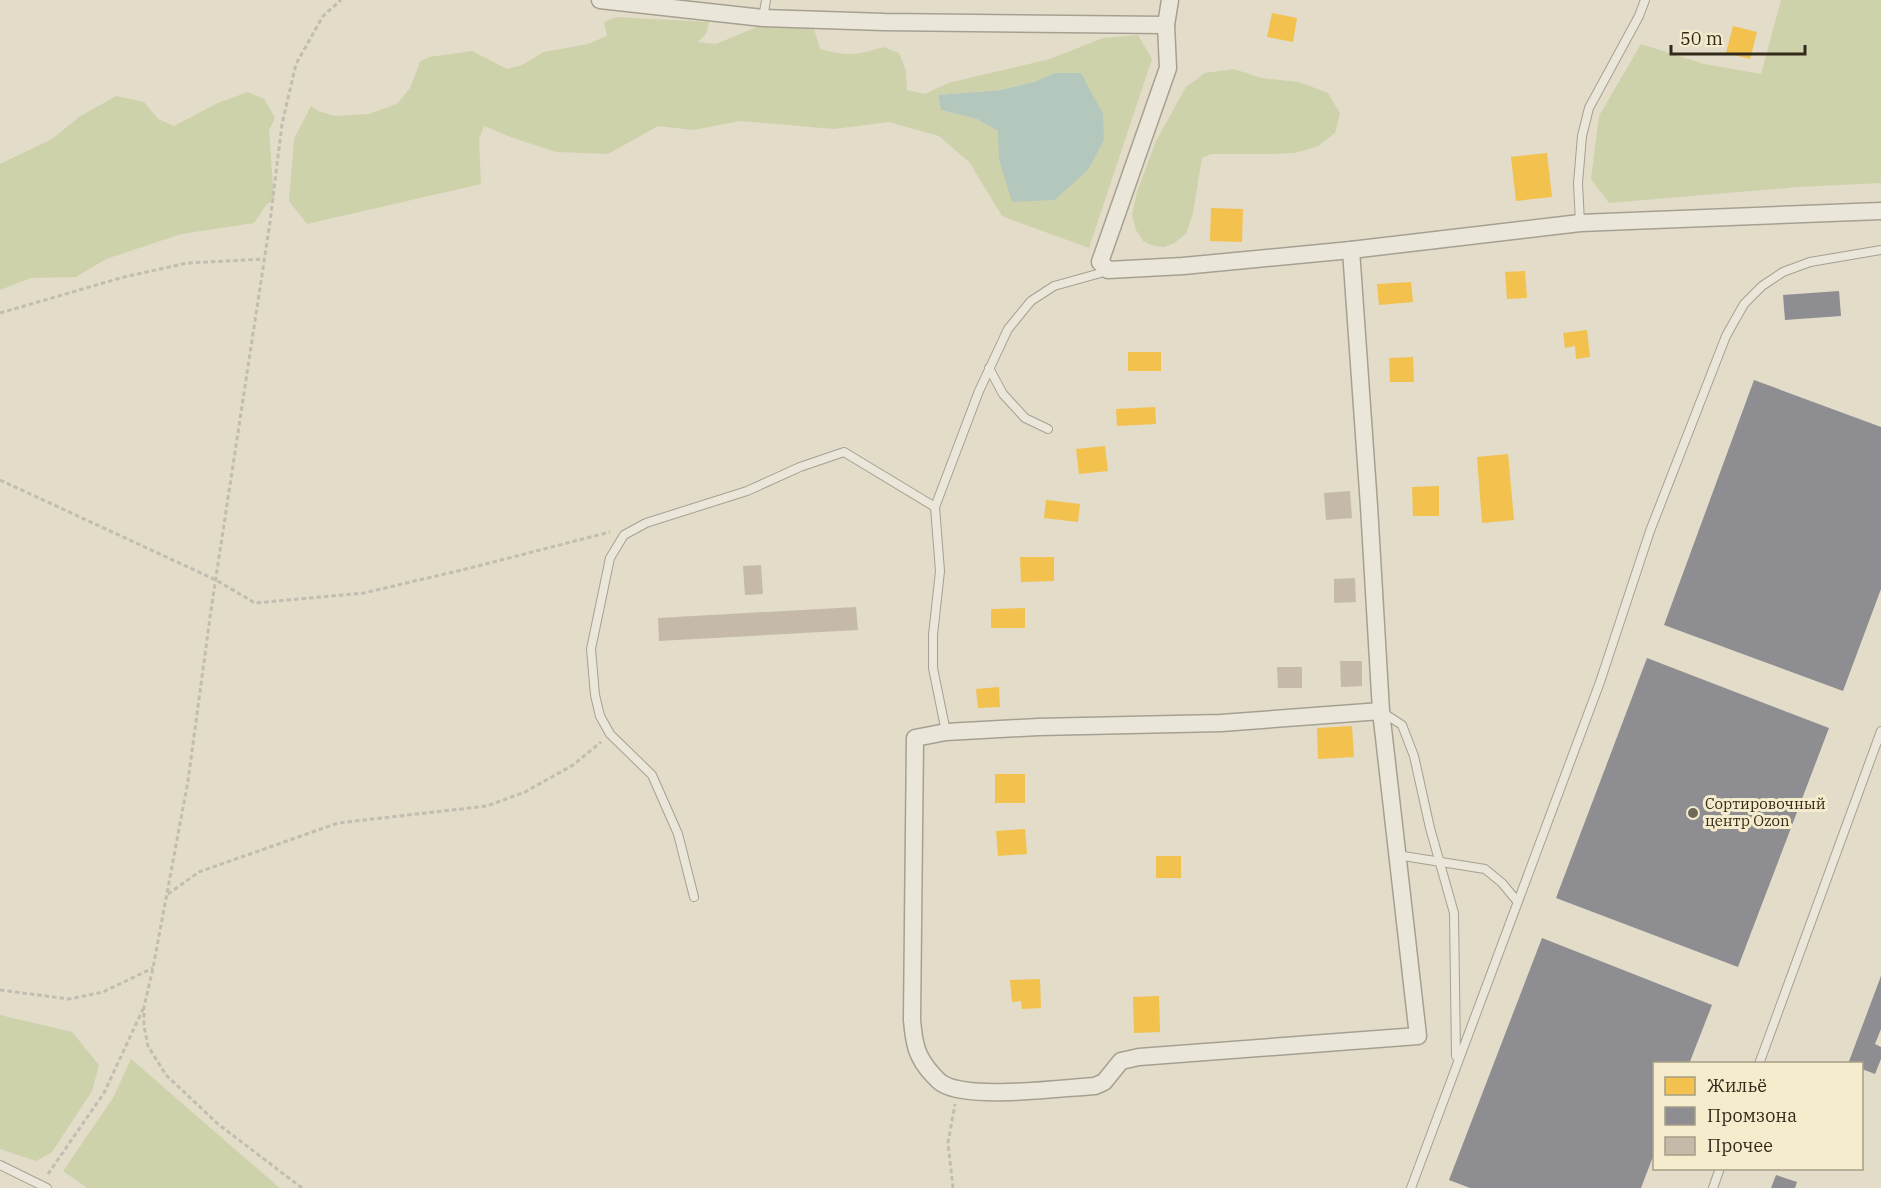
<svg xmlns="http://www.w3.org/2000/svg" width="1881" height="1188" font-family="'IBM Plex Serif',serif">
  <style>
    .green { fill: #ced2aa; fill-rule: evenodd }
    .water { fill: #b4c7bd }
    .homes { fill: #f2c14e }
    .industry { fill: #8d8d92 }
    .building { fill: #c5baa9 }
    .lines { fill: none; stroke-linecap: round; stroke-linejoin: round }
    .lane-casing { stroke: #a6a092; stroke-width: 10 }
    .street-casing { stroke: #a6a092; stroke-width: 19 }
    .path { stroke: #c2bdb1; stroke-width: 3; stroke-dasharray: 4.5 3; stroke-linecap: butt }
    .lane { stroke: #eae6da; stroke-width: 8 }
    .street { stroke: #eae6da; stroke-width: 16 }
    .poi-dot { fill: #706858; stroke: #f4eccc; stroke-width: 2 }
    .labels { text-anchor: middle; stroke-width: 6; stroke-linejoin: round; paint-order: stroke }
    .poi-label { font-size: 15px; fill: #33291b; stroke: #f4eccc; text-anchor: start }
  </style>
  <rect width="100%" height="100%" fill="#e2dcc8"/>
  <g class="green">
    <polygon points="1781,0 1881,0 1881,183 1799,187 1609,203 1591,179 1599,116 1641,44 1704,64 1761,74"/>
    <path d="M617,17L709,22L706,34L698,42L716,44L757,27L778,26L814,29L820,49C847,56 857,56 883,47L899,53L906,71L907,90L925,94L948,83L1050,59L1103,38L1138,35L1152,59L1089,248L1002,216L970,163L939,136L889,122L834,129L740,121L693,130L658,126L608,154L556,152L513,138L484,126L479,139L481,184L307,224L289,201L294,139L311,106L318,111L335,116L369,114L397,104L410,88L420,62L429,57L472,51L507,69L522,65L544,52L588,44L607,36L604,22ZM1055,73L1104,140L1089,169L1055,200L999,160V131L977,119L941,110L938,95L1000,90L1034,82Z"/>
    <polygon points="1234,69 1261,78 1299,82 1328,93 1340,113 1335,133 1318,146 1295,153 1270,154 1211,154 1202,158 1193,213 1186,234 1174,243 1164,247 1151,245 1143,241 1136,230 1132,215 1137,192 1156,141 1186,87 1205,73"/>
    <polygon points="248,92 264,99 275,118 269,130 274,199 267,204 254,223 181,234 106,259 76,277 31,278 0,290 0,164 52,139 79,117 116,96 144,102 158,119 174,126 218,103"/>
    <polygon points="0,1015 72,1032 99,1065 92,1091 52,1152 36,1161 0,1149"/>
    <polygon points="131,1059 274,1183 279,1188 87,1188 63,1171 113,1098"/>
  </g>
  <polygon class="water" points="1055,73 1081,73 1103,114 1104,140 1089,169 1055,200 1012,202 999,160 998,131 977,119 941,110 938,95 1000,90 1034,82"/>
  <g class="homes">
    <polygon points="1272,13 1297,18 1293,42 1267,37"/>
    <polygon points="1733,26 1757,32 1750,59 1726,53"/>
    <polygon points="1547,153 1552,197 1516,201 1511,157"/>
    <polygon points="1211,208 1243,209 1242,242 1210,241"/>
    <polygon points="1525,271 1527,298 1507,299 1505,272"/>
    <polygon points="1411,282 1413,302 1379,305 1377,284"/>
    <polygon points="1587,330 1590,357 1576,359 1575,346 1565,348 1563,333"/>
    <rect x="1128" y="352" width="33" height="19"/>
    <polygon points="1413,357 1414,382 1390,382 1389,358"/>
    <polygon points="1155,407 1156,424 1117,426 1116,409"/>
    <polygon points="1105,446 1108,471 1079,474 1076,449"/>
    <polygon points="1508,454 1514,520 1482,523 1477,457"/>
    <polygon points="1439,486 1439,516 1413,516 1412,487"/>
    <polygon points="1046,500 1080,504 1078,522 1044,518"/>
    <polygon points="1020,557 1054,557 1054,581 1021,582"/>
    <polygon points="1025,608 1025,628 991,628 991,609"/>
    <polygon points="999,687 1000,707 978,708 976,689"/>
    <polygon points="1352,726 1354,757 1318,759 1317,728"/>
    <rect x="995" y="774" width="30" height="29"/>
    <polygon points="1025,829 1027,854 998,856 996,831"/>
    <rect x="1156" y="856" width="25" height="22"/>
    <polygon points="1040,979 1041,1008 1022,1009 1021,1001 1012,1002 1010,980"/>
    <polygon points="1159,996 1160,1032 1134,1033 1133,997"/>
  </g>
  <g class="industry">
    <polygon points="1839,291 1841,316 1785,320 1783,295"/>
    <polygon points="1754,380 1881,427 1881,589 1843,691 1664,625"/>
    <polygon points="1647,658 1829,728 1738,967 1556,898"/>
    <polygon points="1542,938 1712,1005 1689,1064 1654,1064 1654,1154 1641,1188 1470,1188 1449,1180"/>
    <polygon points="1881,976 1881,1029 1875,1044 1881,1047 1881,1059 1875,1074 1862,1069 1862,1064 1848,1064"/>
    <polygon points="1776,1175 1797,1182 1795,1188 1771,1188"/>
  </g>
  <g class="building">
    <polygon points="1350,491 1352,518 1326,520 1324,493"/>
    <polygon points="761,565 763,594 745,595 743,566"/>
    <polygon points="1355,578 1356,602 1334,603 1334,579"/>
    <polygon points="856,607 858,630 659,641 658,618"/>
    <polygon points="1340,661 1362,661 1362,686 1341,687"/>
    <polygon points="1277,667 1302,667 1302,688 1278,688"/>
  </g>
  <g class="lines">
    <g class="lane-casing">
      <g id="lane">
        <polyline points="763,18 766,0"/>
        <polyline points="1580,223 1578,183 1582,136 1589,108 1639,16 1645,0"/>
        <polyline points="989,368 1003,394 1025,418 1048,429"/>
        <polyline points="935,507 940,571 933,635 933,668 946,732"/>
        <polyline points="1382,712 1402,725 1414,756 1430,828 1454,913 1456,1056"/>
        <polyline points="1397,855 1485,869 1502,883 1517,901"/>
        <polyline points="694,897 678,834 652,775 610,734 600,716 595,695 591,649 610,558 624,535 646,523 747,491 800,467 844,452 935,507 979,391 1008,329 1031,301 1054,286 1108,271"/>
        <polyline points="1759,1064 1881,731"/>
        <polyline points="0,1165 47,1188"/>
        <polyline points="1411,1188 1600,682 1650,531 1726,336 1744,304 1762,286 1783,272 1810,262 1881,250"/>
        <polyline points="1713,1188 1720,1168"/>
      </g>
    </g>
    <g class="street-casing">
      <g id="street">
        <polyline points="600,0 763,18 884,22 1166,25"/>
        <polyline points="1170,0 1166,25 1168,68 1100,262 1108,270 1183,266 1351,250 1580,223 1881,211"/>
        <path d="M1351,250L1369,506L1381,711L1418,1036L1139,1057L1121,1061L1104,1082L1095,1086C1061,1088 971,1100 943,1084C939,1082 936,1078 933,1075C916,1057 914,1043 912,1020L915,738L946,732L1038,727L1221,723L1381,711"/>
      </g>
    </g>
    <g class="path">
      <polyline points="0,313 124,277 187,263 265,259"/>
      <polyline points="0,480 216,580 255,603 364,593 470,568 610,532"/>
      <polyline points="168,894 199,872 338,823 487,806 525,792 573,765 601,742"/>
      <polyline points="0,990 69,999 103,992 153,968"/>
      <polyline points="48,1174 104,1093 143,1009"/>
      <polyline points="302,1188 218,1124 166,1075 148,1046 144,1026 144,1007 153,968 188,781 211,610 270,222 282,124 296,64 323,16 341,0"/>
      <polyline points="953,1188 948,1143 955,1104"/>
    </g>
    <use href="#lane" class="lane"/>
    <use href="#street" class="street"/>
  </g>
  <circle class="poi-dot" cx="1693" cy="813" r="6"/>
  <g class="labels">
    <g class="poi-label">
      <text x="1705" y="809">Сортировочный<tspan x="1705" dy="17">центр Ozon</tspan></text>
    </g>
  </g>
  <rect x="1653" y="1062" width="210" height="108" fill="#f4eccc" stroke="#a79e85" stroke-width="1.5"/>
  <rect x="1665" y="1077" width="30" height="18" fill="#f2c14e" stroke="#a79e85" stroke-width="1.5"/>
  <text x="1707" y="1092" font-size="18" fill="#33291b">Жильё</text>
  <rect x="1665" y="1107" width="30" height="18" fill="#8d8d92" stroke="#a79e85" stroke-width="1.5"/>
  <text x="1707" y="1122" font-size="18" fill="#33291b">Промзона</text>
  <rect x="1665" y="1137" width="30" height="18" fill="#c5baa9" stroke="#a79e85" stroke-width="1.5"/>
  <text x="1707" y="1152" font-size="18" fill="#33291b">Прочее</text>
  <path d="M1671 45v9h134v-9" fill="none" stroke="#33291b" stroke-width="3"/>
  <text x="1680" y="45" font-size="18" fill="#33291b" stroke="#f4eccc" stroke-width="4.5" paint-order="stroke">50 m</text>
</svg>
